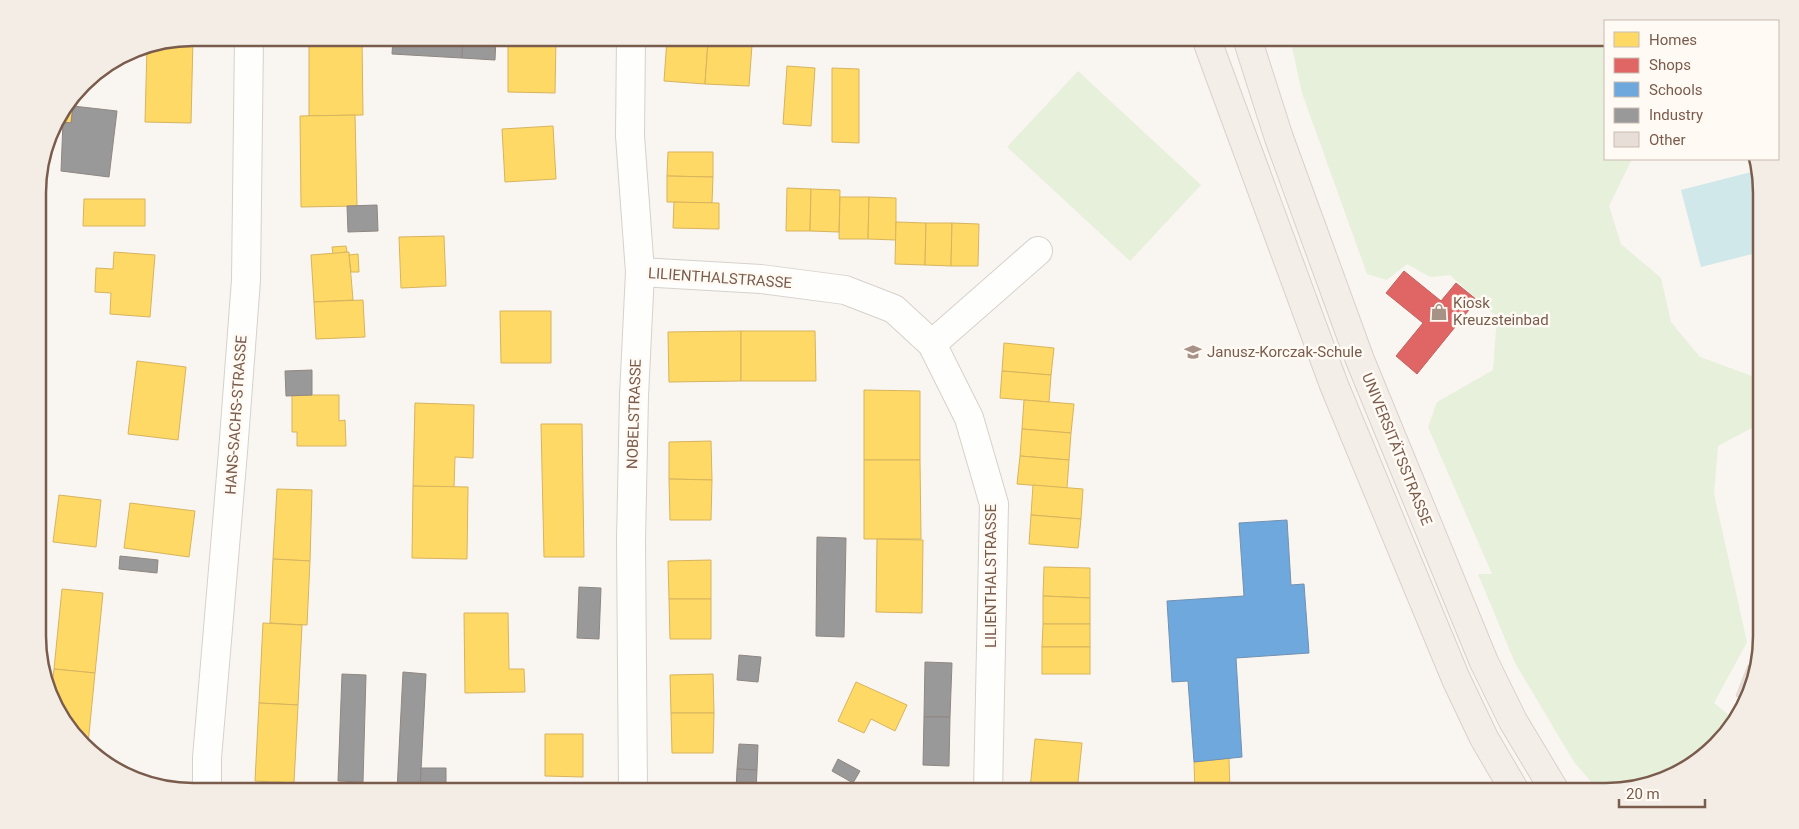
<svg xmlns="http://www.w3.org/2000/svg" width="1799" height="829" font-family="Roboto,sans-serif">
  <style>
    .green { fill: #e7f0db }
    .water { fill: #d0e8ea }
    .homes { fill: #ffd966; stroke: #d7b45e }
    .shops { fill: #e06666; stroke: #c1635e }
    .schools { fill: #6fa8dc; stroke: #7291b1 }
    .industry { fill: #999; stroke: #908782 }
    .building { fill: #e6ded7; stroke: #e2d8d2 }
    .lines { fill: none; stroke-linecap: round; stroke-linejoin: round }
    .minor-casing { stroke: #d7d1cb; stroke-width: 30 }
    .major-casing { stroke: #dad1cc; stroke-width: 30 }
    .minor { stroke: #fefefd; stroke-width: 28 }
    .major { stroke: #f3eee8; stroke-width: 28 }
    .labels { text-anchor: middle; stroke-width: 5; stroke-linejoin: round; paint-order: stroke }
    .street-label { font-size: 15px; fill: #7a5c4d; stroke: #fffaf3 }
    .poi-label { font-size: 15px; fill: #7a5c4d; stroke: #fffaf3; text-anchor: start }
    .rim { fill: none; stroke: #7a5c4d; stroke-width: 2.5 }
  </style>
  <rect width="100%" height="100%" fill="#f9f5f0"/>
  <g class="green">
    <polygon points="1290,38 1605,38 1605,159 1632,159 1609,206 1621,244 1661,278 1671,322 1700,357 1760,379 1761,381 1761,423 1718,446 1714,494 1747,642 1714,703 1735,720 1723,738 1692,765 1615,791 1599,791 1574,762 1515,663 1478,574 1492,574 1428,427 1437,402 1493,370 1497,317 1450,275 1430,277 1407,264 1387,280 1367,274 1302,93"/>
    <polygon points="1078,71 1201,185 1130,261 1007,147"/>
  </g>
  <polygon class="water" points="1759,170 1760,252 1701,267 1681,190"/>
  <g class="homes">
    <polygon points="193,38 191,123 145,122 147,47"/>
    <polygon points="309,38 362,38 363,115 309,116"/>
    <polygon points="508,39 556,39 555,93 508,92"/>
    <polygon points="667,39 708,41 705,84 664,81"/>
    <polygon points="708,41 752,45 749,86 705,84"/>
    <polygon points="787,66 815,68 811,126 783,124"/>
    <polygon points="832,68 859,69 859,143 832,142"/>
    <polygon points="74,97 71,123 56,121"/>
    <polygon points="355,115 357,206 301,207 300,116"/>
    <polygon points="553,126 556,179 505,182 502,129"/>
    <polygon points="668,152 713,152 713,177 667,176"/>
    <polygon points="667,176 713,177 712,203 667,202"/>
    <polygon points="787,188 811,189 810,231 786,231"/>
    <polygon points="811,189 840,190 839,232 810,231"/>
    <polygon points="840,197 869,197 868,239 839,239"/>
    <polygon points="869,197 896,198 896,240 868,239"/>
    <polygon points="84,199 145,199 145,226 83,226"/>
    <polygon points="674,202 719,203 719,229 673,228"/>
    <polygon points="896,222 926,223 925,265 895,264"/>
    <polygon points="926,223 952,223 951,266 925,265"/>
    <polygon points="952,223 979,224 978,266 951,266"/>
    <polygon points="444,236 446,286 401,288 399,237"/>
    <polygon points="346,246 347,252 333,254 332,247"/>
    <polygon points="114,252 155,255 150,317 110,314 111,293 95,292 96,268 113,269"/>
    <polygon points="349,252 353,300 314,302 311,255"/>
    <polygon points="358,254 359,272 351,272 349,255"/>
    <polygon points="363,300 365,337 316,339 314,302"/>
    <polygon points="500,311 551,311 551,363 501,363"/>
    <polygon points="741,331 741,381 669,382 668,332"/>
    <polygon points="741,331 815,331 816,381 741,381"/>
    <polygon points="1004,343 1054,348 1051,375 1002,371"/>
    <polygon points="137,361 186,367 178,440 128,434"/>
    <polygon points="1002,371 1051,375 1049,402 1000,398"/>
    <polygon points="864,390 920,391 920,460 864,460"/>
    <polygon points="292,395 339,395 339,421 345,420 346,446 297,446 297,432 292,432"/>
    <polygon points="1024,400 1074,404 1071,433 1022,429"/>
    <polygon points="415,403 474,405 473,458 455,457 454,488 413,486"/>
    <polygon points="541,424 582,424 584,557 544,557"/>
    <polygon points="1022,429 1071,433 1069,460 1020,456"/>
    <polygon points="711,441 712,480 669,479 669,442"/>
    <polygon points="1020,456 1069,460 1067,488 1017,484"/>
    <polygon points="864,460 920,460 921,539 864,539"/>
    <polygon points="669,479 712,480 711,520 670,520"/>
    <polygon points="1033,485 1083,489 1081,519 1031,515"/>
    <polygon points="413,486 468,487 467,559 412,558"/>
    <polygon points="277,489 312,490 310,561 273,559"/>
    <polygon points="59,495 101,500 96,547 53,542"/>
    <polygon points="130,503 195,511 189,557 124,548"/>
    <polygon points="1031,515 1081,519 1078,548 1029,544"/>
    <polygon points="877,539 923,540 922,613 876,612"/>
    <polygon points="273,559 310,561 307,625 270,623"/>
    <polygon points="711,560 711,599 669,599 668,561"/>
    <polygon points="1044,567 1090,568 1090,598 1043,596"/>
    <polygon points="62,589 103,593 95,673 54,669"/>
    <polygon points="1043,596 1090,598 1090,624 1043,624"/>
    <polygon points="669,599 711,599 711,639 670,639"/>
    <polygon points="464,613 508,613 509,669 524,669 525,692 465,693"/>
    <polygon points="263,623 302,625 298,705 259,703"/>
    <polygon points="1043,624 1090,624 1090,647 1042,647"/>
    <rect x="1042" y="647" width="48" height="27"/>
    <polygon points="54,669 95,673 88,744 70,730 52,688"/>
    <polygon points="713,674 714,713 671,713 670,675"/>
    <polygon points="856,682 907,705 895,731 871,719 864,733 838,721"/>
    <polygon points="259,703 298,705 294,783 255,781"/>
    <polygon points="671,713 714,713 713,753 672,753"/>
    <polygon points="545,734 583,734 583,777 545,776"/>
    <polygon points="1035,739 1082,743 1077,791 1030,789"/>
    <polygon points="1229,758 1230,791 1195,791 1194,762"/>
    <polygon points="276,782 294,783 294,791 275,791"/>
    <polygon points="710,787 710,791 668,791 668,788"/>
  </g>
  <polygon class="shops" points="1404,271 1441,301 1456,283 1477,300 1417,374 1396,356 1423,323 1386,293"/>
  <polygon class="schools" points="1287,520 1291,585 1304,584 1309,653 1236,658 1242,757 1194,762 1188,681 1172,682 1167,601 1244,596 1239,523"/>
  <g class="industry">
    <polygon points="393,38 463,38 462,58 392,54"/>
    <polygon points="463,38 496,38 495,60 462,58"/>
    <polygon points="73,106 117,111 109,177 61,171 63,122 71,123"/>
    <polygon points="377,205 378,231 348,232 347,206"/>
    <polygon points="312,370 312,395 286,396 285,371"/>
    <polygon points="38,428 46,428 39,493"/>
    <polygon points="817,537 846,538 844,637 816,636"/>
    <polygon points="120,556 158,560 157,573 119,569"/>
    <polygon points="579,587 601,588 599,639 577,638"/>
    <polygon points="739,655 761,657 758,682 737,680"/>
    <polygon points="925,662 952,663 950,717 924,717"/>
    <polygon points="403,672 426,674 420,791 397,791"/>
    <polygon points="342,674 366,675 363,782 338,781"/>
    <polygon points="924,717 950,717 949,766 923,765"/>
    <polygon points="739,744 758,745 757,770 737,769"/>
    <polygon points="838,759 860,771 853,783 832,771"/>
    <polygon points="421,768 446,768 446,791 420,791"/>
    <polygon points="737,769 757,770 756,791 736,791"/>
  </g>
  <polygon class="building" points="1748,665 1755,668 1750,695 1746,700 1736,696"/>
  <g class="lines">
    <g class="minor-casing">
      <g id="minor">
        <polyline points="631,38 630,136 640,272 634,396 631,541 633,791"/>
        <polyline points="640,272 761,279 845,290 894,309 932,344 969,418 994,504 988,791"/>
        <polyline points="932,344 1038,251"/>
        <polyline points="207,791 207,758 233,452 246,280 249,38"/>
      </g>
    </g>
    <g class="major-casing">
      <g id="major">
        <polyline points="1206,38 1334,385 1456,679 1484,738 1515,791"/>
        <polyline points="1247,38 1279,138 1360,360 1484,662 1513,721 1555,791"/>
      </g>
    </g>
    <use href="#minor" class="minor"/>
    <use href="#major" class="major"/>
  </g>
  <defs>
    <g id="shop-bare" transform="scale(1.35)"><path d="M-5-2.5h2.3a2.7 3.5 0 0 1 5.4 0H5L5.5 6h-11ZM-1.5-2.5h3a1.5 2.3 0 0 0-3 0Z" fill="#a69286" stroke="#fffaf3" stroke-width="2.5" paint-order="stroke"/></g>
    <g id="school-bare" transform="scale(1.35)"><path d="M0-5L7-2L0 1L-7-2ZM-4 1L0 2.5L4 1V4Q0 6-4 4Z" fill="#a69286" stroke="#fffaf3" stroke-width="2.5" paint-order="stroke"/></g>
  </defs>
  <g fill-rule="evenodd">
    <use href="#shop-bare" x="1439" y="312"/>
    <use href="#school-bare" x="1193" y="352"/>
  </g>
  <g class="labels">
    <g class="street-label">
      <text transform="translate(720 278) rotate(4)" y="5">LILIENTHALSTRASSE</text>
      <text transform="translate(634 414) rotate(-88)" y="5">NOBELSTRASSE</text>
      <text transform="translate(236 415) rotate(-86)" y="5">HANS-SACHS-STRASSE</text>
      <text transform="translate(1397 449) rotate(68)" y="5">UNIVERSITÄTSSTRASSE</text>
      <text transform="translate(991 576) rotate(-90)" y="5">LILIENTHALSTRASSE</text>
    </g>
    <g class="poi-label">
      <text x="1453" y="308">Kiosk<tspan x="1453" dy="17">Kreuzsteinbad</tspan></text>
      <text x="1207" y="357">Janusz-Korczak-Schule</text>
    </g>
  </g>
  <path d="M0 0H1799V829H0ZM193 46H1606A147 147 0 0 1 1753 193V636A147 147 0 0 1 1606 783H193A147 147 0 0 1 46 636V193A147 147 0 0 1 193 46Z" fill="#f4ede6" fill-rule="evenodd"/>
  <path class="rim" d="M193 46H1606A147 147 0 0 1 1753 193V636A147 147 0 0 1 1606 783H193A147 147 0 0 1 46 636V193A147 147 0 0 1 193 46Z"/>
  <rect x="1604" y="20" width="175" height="140" fill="#fffaf3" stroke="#cabbb1"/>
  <rect x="1614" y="32" width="25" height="15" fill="#ffd966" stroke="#cabbb1"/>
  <text x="1649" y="45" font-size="15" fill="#7a5c4d">Homes</text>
  <rect x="1614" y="58" width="25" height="15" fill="#e06666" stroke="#cabbb1"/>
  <text x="1649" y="70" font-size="15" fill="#7a5c4d">Shops</text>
  <rect x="1614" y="82" width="25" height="15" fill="#6fa8dc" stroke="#cabbb1"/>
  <text x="1649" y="95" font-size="15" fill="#7a5c4d">Schools</text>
  <rect x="1614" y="108" width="25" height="15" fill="#999999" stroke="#cabbb1"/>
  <text x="1649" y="120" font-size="15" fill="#7a5c4d">Industry</text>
  <rect x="1614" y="132" width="25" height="15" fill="#e6ded7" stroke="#cabbb1"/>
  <text x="1649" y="145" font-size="15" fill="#7a5c4d">Other</text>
  <path d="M1619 799v8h86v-8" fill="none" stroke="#7a5c4d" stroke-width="2.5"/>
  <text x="1626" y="799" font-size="15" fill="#7a5c4d" stroke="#fffaf3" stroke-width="4" paint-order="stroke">20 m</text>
</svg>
